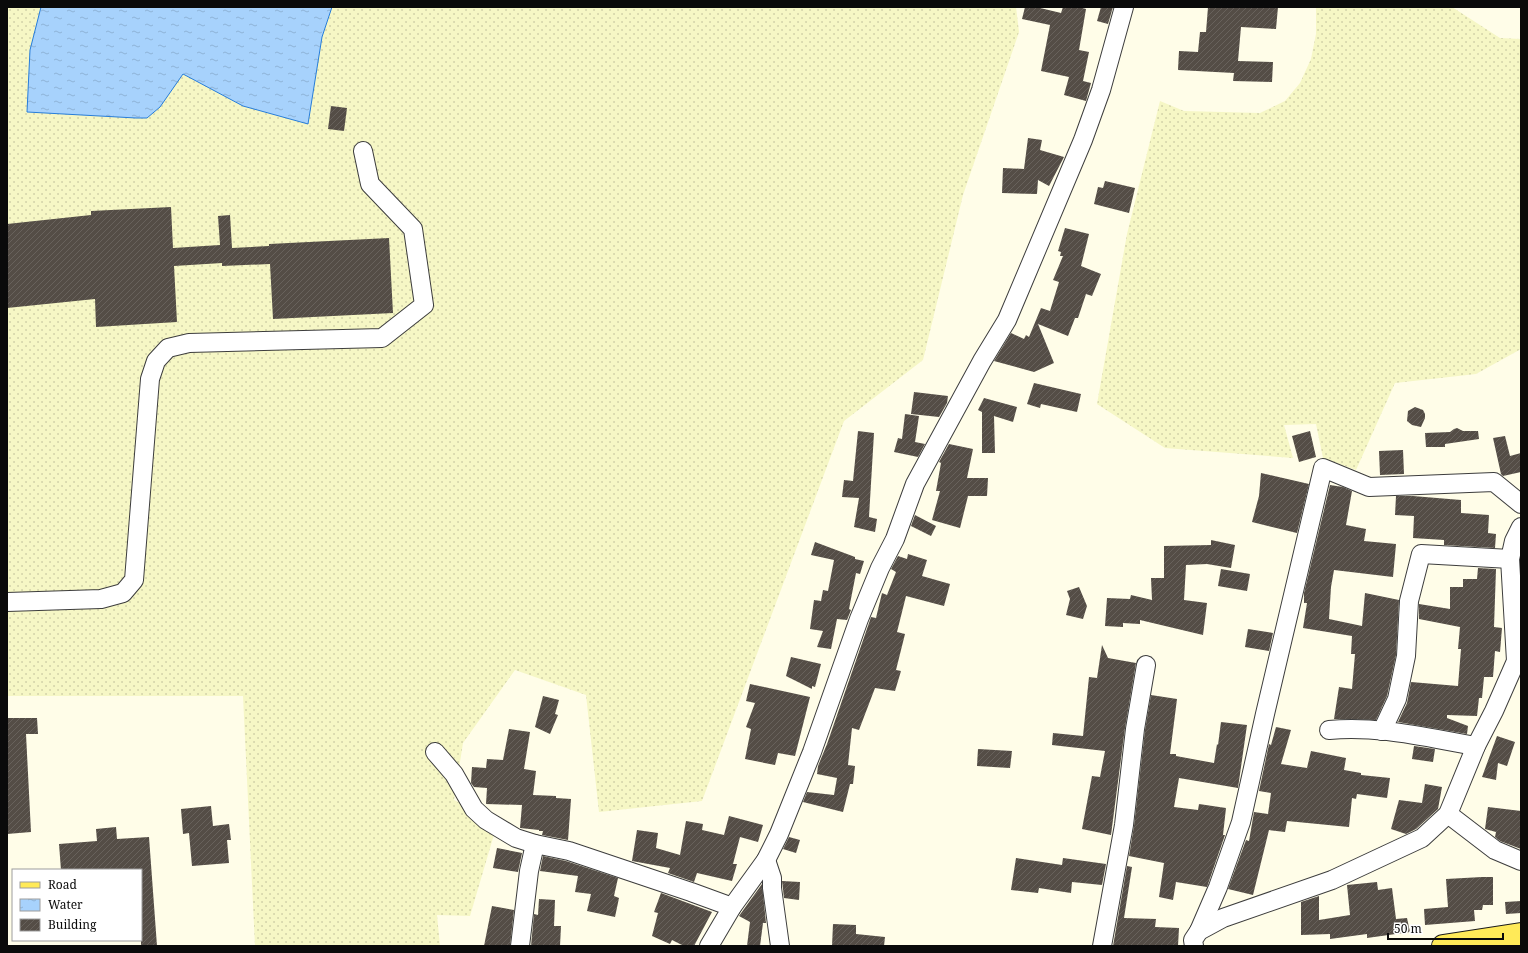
<svg xmlns="http://www.w3.org/2000/svg" width="1528" height="953" font-family="'Noto Serif',serif">
  <style>
    .farmland { fill: url(#farmland-dots) }
    .water { fill: url(#water-ripples); stroke: #277dda }
    .building { fill: url(#building-hatch) }
    .lines { fill: none; stroke-linecap: round; stroke-linejoin: round }
    .minor-casing { stroke: #3d3d3d; stroke-width: 20 }
    .major-casing { stroke: #1b1b1b; stroke-width: 24 }
    .minor { stroke: #fff; stroke-width: 18 }
    .major { stroke: #ffea58; stroke-width: 22 }
  </style>
  <defs>
    <pattern id="farmland-dots" width="8" height="8" patternUnits="userSpaceOnUse"><rect width="8" height="8" fill="#f6f7c5"/><path d="M2 2h.1M6 6h.1" fill="none" stroke="#d2d2a8" stroke-width="1.8" stroke-linecap="round"/></pattern>
    <pattern id="water-ripples" width="26" height="14" patternUnits="userSpaceOnUse"><rect width="26" height="14" fill="#a7d2fc"/><path d="M2 4q2-2 4 0t4 0M15 11q2-2 4 0t4 0" fill="none" stroke="#8eb3d7"/></pattern>
    <pattern id="building-hatch" width="6" height="6" patternUnits="userSpaceOnUse"><rect width="6" height="6" fill="#544d46"/><path d="M-1 1l2-2M0 6l6-6M5 7l2-2" fill="none" stroke="#68625c"/></pattern>
  </defs>
  <rect width="100%" height="100%" fill="#fffde8"/>
  <g class="farmland">
    <polygon points="7,7 1016,7 1019,32 963,195 923,360 844,421 702,801 599,812 586,695 515,670 463,743 454,800 498,821 470,916 437,915 440,946 255,946 243,696 7,696"/>
    <polygon points="1316,7 1452,7 1500,38 1521,39 1521,349 1476,374 1395,383 1356,470 1323,458 1316,424 1284,425 1293,458 1165,448 1097,404 1127,234 1160,101 1184,111 1260,113 1285,101 1300,83 1311,59 1316,34"/>
  </g>
  <polygon class="water" points="41,7 332,7 322,37 308,124 243,106 183,74 160,107 147,118 136,118 27,112 30,50"/>
  <g class="building">
    <polygon points="1025,7 1036,7 1061,13 1063,7 1079,7 1086,9 1079,50 1089,52 1083,81 1091,83 1086,101 1064,95 1069,77 1041,71 1050,25 1022,19"/>
    <polygon points="1101,7 1113,7 1108,24 1097,21"/>
    <polygon points="1208,7 1278,7 1276,29 1241,27 1238,61 1273,62 1272,82 1233,81 1234,73 1178,70 1179,51 1198,52 1200,32 1206,32"/>
    <polygon points="331,106 347,108 344,131 328,129"/>
    <polygon points="1028,138 1042,140 1040,150 1064,157 1049,186 1038,180 1037,194 1002,193 1003,168 1024,169"/>
    <polygon points="1105,181 1135,188 1129,213 1094,204 1098,187 1103,188"/>
    <polygon points="171,207 173,248 220,245 218,216 230,215 232,248 269,246 269,244 389,238 393,313 273,319 270,264 222,266 222,263 174,266 177,322 96,327 95,299 7,308 7,224 91,215 91,211"/>
    <polygon points="1065,228 1089,234 1081,266 1101,274 1092,296 1086,294 1078,318 1075,318 1068,336 1038,324 1054,363 1034,372 994,361 1011,333 1024,339 1026,335 1029,337 1041,308 1050,311 1059,282 1053,280 1063,256 1060,256 1061,252 1058,251"/>
    <polygon points="1034,383 1081,394 1077,412 1041,404 1040,408 1027,404"/>
    <polygon points="914,392 948,396 947,403 939,417 911,414"/>
    <polygon points="984,398 1017,407 1013,422 994,416 995,453 982,453 982,412 978,410"/>
    <polygon points="1415,407 1423,410 1425,414 1425,418 1421,427 1412,425 1407,421 1408,411"/>
    <polygon points="905,414 919,416 915,442 925,444 918,457 894,452 898,438 902,439"/>
    <polygon points="1457,428 1463,431 1478,431 1479,439 1445,444 1445,447 1426,447 1425,433 1450,432 1454,429"/>
    <polygon points="858,431 874,433 869,517 877,519 875,532 854,527 859,498 842,497 844,480 853,481"/>
    <polygon points="1310,431 1316,457 1299,462 1292,436"/>
    <polygon points="1505,436 1510,456 1521,453 1521,472 1503,476 1501,474 1493,438"/>
    <polygon points="949,444 973,449 967,478 988,478 987,496 968,496 960,528 932,520 940,491 936,491 941,463 939,462"/>
    <polygon points="1403,450 1404,474 1380,475 1379,451"/>
    <polygon points="1261,473 1309,484 1297,533 1252,522 1259,496"/>
    <polygon points="1330,485 1343,487 1352,491 1346,525 1366,529 1364,541 1396,544 1393,577 1334,570 1331,587 1329,619 1362,626 1365,593 1399,600 1396,655 1387,696 1376,720 1334,719 1339,687 1352,689 1355,654 1351,654 1352,636 1303,628 1307,603 1304,603 1304,593"/>
    <polygon points="1396,496 1413,496 1461,500 1461,513 1489,515 1488,533 1496,534 1495,548 1444,545 1444,540 1413,538 1414,516 1395,515"/>
    <polygon points="915,515 936,526 931,536 911,526"/>
    <polygon points="1211,540 1235,545 1231,568 1207,564 1186,565 1184,600 1207,603 1203,635 1140,620 1140,624 1123,623 1123,627 1105,626 1107,598 1130,599 1131,595 1152,600 1151,578 1164,578 1164,546 1211,545"/>
    <polygon points="815,542 855,557 855,559 864,561 860,574 856,573 849,609 851,610 847,620 837,619 831,649 817,647 823,631 810,629 814,600 821,601 823,590 828,591 834,560 811,555"/>
    <polygon points="908,554 927,560 922,576 950,584 944,606 906,596 897,632 905,634 896,670 901,671 895,691 875,688 859,730 852,728 848,765 855,766 853,784 850,784 843,812 803,802 807,792 834,795 837,778 817,774 818,766 827,744 869,623 871,617 876,618 882,593 887,595 896,572 891,569 898,556 907,559"/>
    <polygon points="1478,568 1496,569 1494,627 1502,628 1500,652 1495,651 1493,677 1484,677 1482,698 1479,698 1477,716 1447,715 1447,718 1468,726 1467,734 1398,722 1407,703 1411,682 1458,686 1461,649 1458,649 1460,627 1419,619 1419,604 1450,609 1450,587 1463,587 1463,579 1477,579"/>
    <polygon points="1221,569 1250,574 1247,591 1218,586"/>
    <polygon points="1079,587 1087,606 1083,619 1066,615 1070,599 1067,591"/>
    <polygon points="1248,629 1273,633 1269,651 1245,647"/>
    <polygon points="1102,645 1108,658 1136,663 1125,728 1111,835 1082,829 1092,776 1100,777 1105,751 1052,745 1053,733 1083,736 1089,677 1097,678"/>
    <polygon points="791,657 821,664 815,687 812,686 812,689 786,676"/>
    <polygon points="750,684 810,697 795,756 778,753 775,765 745,759 751,729 746,727 755,703 746,701"/>
    <polygon points="1151,695 1177,699 1170,754 1176,754 1176,756 1214,763 1217,744 1218,745 1221,722 1247,725 1238,788 1179,778 1174,807 1198,810 1199,804 1226,808 1223,835 1225,835 1207,887 1176,882 1173,900 1159,897 1164,863 1129,856 1134,826 1145,730"/>
    <polygon points="543,696 559,700 555,714 558,715 550,734 535,727"/>
    <polygon points="7,718 37,718 38,734 26,734 31,832 7,834"/>
    <polygon points="1276,727 1291,730 1281,764 1307,768 1311,751 1346,758 1344,770 1361,773 1361,775 1390,778 1387,798 1357,794 1356,799 1352,798 1349,827 1287,821 1285,832 1269,830 1253,895 1228,889 1246,840 1249,841 1254,812 1268,814 1271,793 1259,791 1269,744 1271,745"/>
    <polygon points="509,729 530,732 524,769 536,771 533,795 556,796 556,798 571,799 568,840 542,835 543,831 539,831 539,830 520,828 522,805 486,804 487,788 474,787 471,783 472,767 486,768 487,759 503,760"/>
    <polygon points="1497,736 1515,742 1507,766 1498,763 1496,780 1482,777"/>
    <polygon points="1414,746 1435,749 1433,762 1412,759"/>
    <polygon points="978,749 1012,751 1010,768 977,766"/>
    <polygon points="1425,784 1442,787 1438,809 1416,829 1406,834 1391,829 1399,800 1422,803"/>
    <polygon points="211,806 213,826 229,824 231,840 227,840 229,863 192,866 189,833 183,834 181,809"/>
    <polygon points="1488,807 1521,811 1521,849 1500,841 1495,837 1496,832 1485,829"/>
    <polygon points="729,816 763,825 758,842 740,837 733,864 737,864 732,881 697,873 694,882 668,873 670,868 632,861 637,830 658,833 656,848 680,855 686,821 703,824 702,830 724,835"/>
    <polygon points="116,827 117,839 149,837 157,946 141,946 141,870 61,870 59,844 97,841 96,829"/>
    <polygon points="789,837 800,840 796,853 783,849"/>
    <polygon points="497,848 522,853 518,872 493,868"/>
    <polygon points="543,856 566,861 618,878 614,896 619,898 615,917 587,911 591,894 575,892 578,876 540,871"/>
    <polygon points="1016,858 1062,865 1063,858 1106,864 1102,885 1072,882 1071,893 1039,888 1038,893 1011,890"/>
    <polygon points="1127,866 1132,867 1124,918 1156,919 1155,927 1179,928 1178,946 1113,946"/>
    <polygon points="1482,877 1493,877 1493,905 1483,905 1482,910 1474,910 1475,921 1425,925 1424,909 1448,907 1446,879"/>
    <polygon points="782,881 800,882 799,900 784,898"/>
    <polygon points="1377,882 1378,890 1392,888 1396,919 1407,918 1410,932 1367,938 1367,934 1330,939 1330,934 1301,935 1301,902 1319,896 1319,920 1350,915 1347,885"/>
    <polygon points="762,884 766,923 763,923 760,946 747,946 750,922 739,916"/>
    <polygon points="661,893 712,912 694,946 684,946 672,940 670,944 652,936 658,913 654,912"/>
    <polygon points="539,899 555,900 554,926 561,926 560,946 531,946 534,914 538,915"/>
    <polygon points="1521,901 1521,913 1506,914 1505,902"/>
    <polygon points="492,906 514,910 510,946 484,946"/>
    <polygon points="833,924 856,925 856,934 885,937 884,946 832,946"/>
  </g>
  <g class="lines">
    <g class="minor-casing">
      <g id="minor">
        <polyline points="7,602 101,599 123,593 134,580 150,379 156,361 168,348 189,343 382,338 424,305 413,229 370,184 363,151"/>
        <path d="M1329,730C1378,725 1428,738 1476,746"/>
        <polyline points="1382,731 1397,699 1406,656 1409,601 1421,554 1510,559"/>
        <polyline points="435,752 454,774 474,809 486,820 516,838 535,844 569,851 691,892 732,907"/>
        <polyline points="1448,814 1495,850 1521,861"/>
        <polyline points="766,860 772,878 772,888 780,946"/>
        <polyline points="1199,931 1218,887 1241,822 1265,714 1323,468 1369,487 1494,482 1521,504"/>
        <polyline points="520,946 529,871 535,844"/>
        <polyline points="709,946 732,907 766,860 779,834 812,752 859,619 880,568 895,539 915,484 982,361 1007,320 1083,140 1101,90 1124,7"/>
        <polyline points="1102,946 1124,825 1135,729 1146,665"/>
        <polyline points="1194,946 1193,940 1199,931 1223,918 1332,880 1422,838 1448,814 1476,746 1494,711 1516,661 1510,559 1514,541 1521,527"/>
      </g>
    </g>
    <g class="major-casing">
      <polyline id="major" points="1443,946 1521,934"/>
    </g>
    <use href="#minor" class="minor"/>
    <use href="#major" class="major"/>
  </g>
  <rect width="1528" height="953" fill="none" stroke="#0a0a0a" stroke-width="16"/>
  <rect x="12" y="869" width="130" height="72" fill="#ffffff" stroke="#9d9d9d"/>
  <rect x="20" y="882" width="20" height="6" fill="#ffea58" stroke="#9d9d9d"/>
  <text x="48" y="889" font-size="12" fill="#0a0a0a">Road</text>
  <rect x="20" y="899" width="20" height="12" fill="url(#water-ripples)" stroke="#9d9d9d"/>
  <text x="48" y="909" font-size="12" fill="#0a0a0a">Water</text>
  <rect x="20" y="919" width="20" height="12" fill="url(#building-hatch)" stroke="#9d9d9d"/>
  <text x="48" y="929" font-size="12" fill="#0a0a0a">Building</text>
  <path d="M1388 933v6h115v-6" fill="none" stroke="#0a0a0a" stroke-width="2"/>
  <text x="1394" y="933" font-size="12" fill="#0a0a0a" stroke="#ffffff" stroke-width="3" paint-order="stroke">50 m</text>
</svg>
